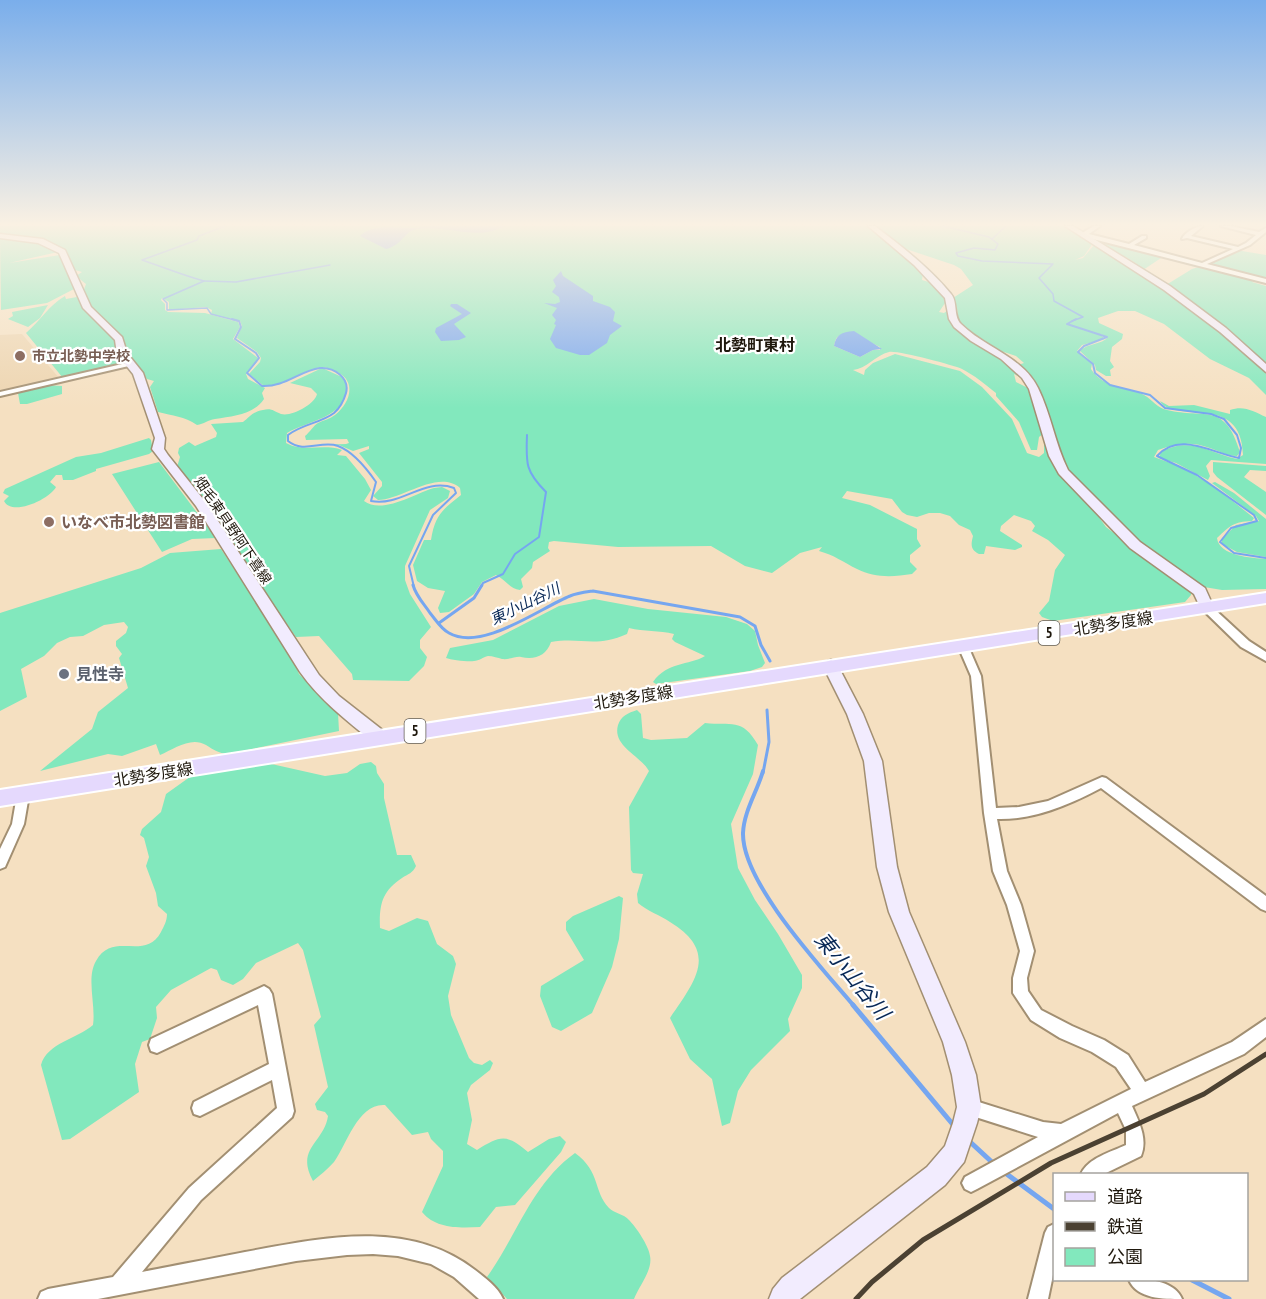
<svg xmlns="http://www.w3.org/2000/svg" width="1266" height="1299" font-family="'PT Sans Narrow','Noto Sans JP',sans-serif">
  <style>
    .built { fill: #edd4af }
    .green { fill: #82e8bd; fill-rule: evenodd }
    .water { fill: #75a6f0 }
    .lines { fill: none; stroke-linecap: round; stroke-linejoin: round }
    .stream-far4 { stroke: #75a6f0; stroke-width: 1.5 }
    .stream-far3 { stroke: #75a6f0; stroke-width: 2 }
    .stream-far2 { stroke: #75a6f0; stroke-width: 3 }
    .stream-far1 { stroke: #75a6f0; stroke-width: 4 }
    .stream { stroke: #75a6f0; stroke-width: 5 }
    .street-casing { stroke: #a28f72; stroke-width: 4 }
    .secondary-casing { stroke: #a28f72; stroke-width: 3 }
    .primary-casing { stroke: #fff; stroke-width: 4 }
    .street { fill: #fff; fill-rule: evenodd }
    .secondary { fill: #f2ecfe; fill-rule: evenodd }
    .primary { fill: #e5d9fd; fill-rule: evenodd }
    .rail { stroke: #4b4132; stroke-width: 5 }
    .education-dot { fill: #8d6e63; stroke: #fff; stroke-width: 2 }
    .worship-dot { fill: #6b7280; stroke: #fff; stroke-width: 2 }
    .labels { text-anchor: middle; stroke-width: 4.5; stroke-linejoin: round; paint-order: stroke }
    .far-education-label { font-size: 14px; font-weight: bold; fill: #785e54; stroke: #fff; text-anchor: start }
    .far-street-label { font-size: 14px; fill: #1f180d; stroke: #fff }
    .far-water-label { font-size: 15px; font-style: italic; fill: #082856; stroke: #fff }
    .shield { fill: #fff; stroke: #625d56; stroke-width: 1.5 }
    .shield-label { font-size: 15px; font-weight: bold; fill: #1f180d }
    .far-quarter-label { font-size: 16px; font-weight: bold; fill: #1f180d; stroke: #fff }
    .education-label { font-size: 16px; font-weight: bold; fill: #785e54; stroke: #fff; text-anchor: start }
    .street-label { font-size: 16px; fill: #1f180d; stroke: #fff }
    .worship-label { font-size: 16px; font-weight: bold; fill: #5b616d; stroke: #fff; text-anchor: start }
    .near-water-label { font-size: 21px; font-style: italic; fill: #082856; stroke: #fff }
  </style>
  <rect width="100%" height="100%" fill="#f5e0c1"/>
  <polygon class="built" points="22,334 59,378 0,393 0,335"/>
  <g class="green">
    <path d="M0,226H868L923,273L922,280L932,283L947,300L939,312L944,313L948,310L950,319L1002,359L1024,379L1014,374L1016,382L1030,389L1044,433L1039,437L1037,450H1031L1019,422L996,396V393C986,385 974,375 962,369C953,365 897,350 889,352C876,355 866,369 853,370L864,375L865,370L873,363L895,354L960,371L982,387L1012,419L1027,453L1039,457L1044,453V439L1064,480L1091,506L1106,527L1191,592V595L1185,602L1053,621L1042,617L1039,613L1049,601L1055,570L1065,555L1048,540L1032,531L1035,526L1031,521L1014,515L1001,526L1000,531L1022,545V547L1015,550L986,546L984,554H979C970,550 971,544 973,536L970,530L959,525L950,516L940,513H929L917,517L907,515L902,512L892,499L847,491L842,498L870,505L917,529V539L921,546L910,555V562L917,569L912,574C893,577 874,578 857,569C843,562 834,555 819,551L822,547L800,553L772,573L745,566L711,546L618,547L554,541L549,542L548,548L550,551L533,562L532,568L521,579L523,587L520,590C510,589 506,580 496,575L482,582L474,594L449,612L440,613L438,608L445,591L428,588L417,581L413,565L424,540H431C435,515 442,510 461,495L460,488C438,469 402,500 378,500L373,496L382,486V482L359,453L369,449V446L353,451L339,445H317L346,444L349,443L347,439L306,440L305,436C310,432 314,425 318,423C324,420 330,419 335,415C349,404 357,383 339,373C332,369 325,366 317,368C298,374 285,386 264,386L249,374L260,362L261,358L257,352L237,338L242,326L240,321L211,314L212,310L206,307L169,310V302L162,298L161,300L165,304V310L168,312L205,313L238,322L240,327L233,339L258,358L257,362L246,374L248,379L265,388L262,393L264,399C253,415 233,416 215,419C208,420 204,424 197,425C184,416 173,416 158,412L150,387L154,381L147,379L131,359L121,337L92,308L83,292L86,284L76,276L82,272L75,270L66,251L53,243L37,239L0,235ZM849,332L880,347V350H873L860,357L834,346C837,334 837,337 849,332Z"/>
    <path d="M874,226H1064L1093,243L1084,256L1075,260L1083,258L1095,244C1116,261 1136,270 1158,284C1196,309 1234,340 1266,373V395L1249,378L1210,359L1164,324L1135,311H1118L1098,318L1099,323L1123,334L1122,339L1112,347L1110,361L1114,367L1110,370L1111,376H1106L1096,370L1095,365L1080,351C1087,343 1102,345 1108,337L1100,334L1105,339L1082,345L1077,351L1092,364L1091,369C1105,390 1125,385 1144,395C1153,400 1157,408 1167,410C1206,419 1225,402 1240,452L1237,456C1227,456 1219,451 1210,448C1192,441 1176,443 1158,450L1154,457L1184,468L1216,488L1254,518L1252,521C1233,522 1231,525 1217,538C1219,556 1252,558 1266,559V589L1222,590L1204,587L1138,544L1067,471L1018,365L1024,363L1016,356L992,348L959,324L957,308L953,298L973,285L961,269L954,265L897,246L889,237Z"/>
    <polygon points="0,237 34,241 58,252 9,263 60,255 74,289 47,303 1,310"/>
    <polygon points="1100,240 1151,252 1161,258 1143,270 1135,267 1137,264 1126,257 1119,257 1098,242"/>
    <polygon points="1236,250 1266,255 1266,281 1204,265"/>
    <polygon points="1202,266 1254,280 1252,282 1266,286 1266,365 1166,285 1192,269"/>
    <path d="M65,296L66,299L77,297L84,309L115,341L125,363L63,378L26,333C40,321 49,305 65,296Z"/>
    <polygon points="48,305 40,318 28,327 8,319 13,316 12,312"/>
    <path d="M322,368L342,377L346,381C352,417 309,420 287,433L286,443C304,453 323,443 342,450L337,455L346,456L365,479L371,490L364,501C382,515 416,493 434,488L442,487L450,491L448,498L430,510L405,566V580L410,594L431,627L420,640V648L427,657L424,666L409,681L353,680L352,674L319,636L296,637L177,467L180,457L178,453L179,448L189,442L195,446L216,437L217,433L211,424L243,422C250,417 252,412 263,410C272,408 273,411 281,414C292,417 315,404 317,394L311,388L290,383Z"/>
    <polygon points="46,385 62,386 62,394 27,404 20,404 18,393"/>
    <path d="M1160,401L1169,406L1194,405L1230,414V410C1244,405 1253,411 1266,417V464L1211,460L1206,466L1210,476L1208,480L1176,463L1159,458L1161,452C1191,436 1208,453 1237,459L1243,455C1242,391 1173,425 1160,401Z"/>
    <path d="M149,438L151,440L153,451L149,454L96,469V471L73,480H63L62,475H56L50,482L56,487C50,499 12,517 4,501L9,496L3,493L5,489L76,457L101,453Z"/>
    <polygon points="159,462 216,538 192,539 162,552 112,474"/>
    <polygon points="1213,462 1266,466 1266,471 1250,470 1244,477 1266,492 1266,515 1217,477 1213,472"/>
    <polygon points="1215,482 1234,493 1266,519 1266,557 1237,552 1222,544 1222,539 1236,525 1259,521 1256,516 1212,483"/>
    <path d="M221,549L291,655L299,674L338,713L339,731L228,754C218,753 214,750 206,745C191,736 174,749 160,755L156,744L122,756L108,754L40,771L92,729L98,712L128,688L119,658L122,654L116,646V641L126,633L128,627L124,622L104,625L83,636L70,637L57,643L44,656L21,669L27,697L0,711V613L141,568L170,553Z"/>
    <path d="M594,599L648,609L726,617L747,624L755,631L758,645L765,663L762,667L750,671L656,684L653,682C668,661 688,666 705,656L675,642L672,639L674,634C659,630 644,632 629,628L627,634C596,648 581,637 551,642C546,656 535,660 521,657C516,656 509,660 502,659C498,658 493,656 488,656C483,657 479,661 474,661C469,662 451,660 446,658L450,648L493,640L559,606Z"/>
    <path d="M637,710L641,714L643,738L651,740L687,738L705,723C731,726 742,717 758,745L753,774L731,824L738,868L755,900L778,934L802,975V988L788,1019L790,1031L751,1070L738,1091L730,1123L722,1126L712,1079L690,1059L670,1018C696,980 719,952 670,922C660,915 647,911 638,903L637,894L643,874L633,873L631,870L629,807L649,771C640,755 612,746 618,725C621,716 628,713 637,710Z"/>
    <path d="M371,762L376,766L377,773L384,784V798L397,855H411L416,866C413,873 408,874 402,878C382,891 379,905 380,928L389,931L417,918L428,921L437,944L453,956L456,964L448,996L451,1015L469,1058L474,1063L482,1065L490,1060L493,1063L490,1070L471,1085L467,1093L472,1120L467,1144L477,1150C500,1136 506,1133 528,1152L549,1139L560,1136L566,1142L561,1152L515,1205L496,1207L480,1227C459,1228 436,1229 422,1212L443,1166V1151L431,1139L428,1132L412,1135L385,1105C358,1103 347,1144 334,1162C328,1169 320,1175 313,1181C295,1148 324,1143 328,1116L325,1112L317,1110L315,1104L328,1087L314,1025L321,1017L303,950L298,943L256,963L243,979L233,985L221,980L217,970L211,968L171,990L156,1007L157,1018L150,1039L142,1042L135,1064L139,1092L70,1139L62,1140L41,1065C47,1043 77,1039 93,1025C96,1005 86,978 96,961C113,930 145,962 161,932C164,926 167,921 167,914L158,906L156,893L146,866L149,857L144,838L140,835L142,829L161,812L166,794L194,774L267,763L325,776L347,773L360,764Z"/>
    <polygon points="619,896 623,898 619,939 612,967 592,1013 561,1031 552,1027 540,996 541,986 584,960 566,930 566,922 573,916"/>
    <path d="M575,1153C601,1172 593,1191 609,1208C614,1213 624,1214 629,1220C636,1227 649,1246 650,1256C653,1270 639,1286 634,1299H507L487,1277C517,1235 532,1184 575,1153Z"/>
  </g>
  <g class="water">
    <path d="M430,226H504C477,242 445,224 417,229C404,231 403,245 386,249L360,236C374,221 410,232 430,226Z"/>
    <polygon points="561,271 563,276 593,296 593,301 610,307 615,312 613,321 622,326 610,335 607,343 589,355 580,355 556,348 550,339 556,325 554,324 556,320 552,315 557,308 544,303 555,304 560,302 559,297 552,292 556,286 553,280"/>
    <polygon points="451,304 457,304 471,313 454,324 466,337 459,340 441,341 435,332 436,328 462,314 450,306"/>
    <path d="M854,331L882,349L873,350L860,357L834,346C836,335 841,332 854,331Z"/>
  </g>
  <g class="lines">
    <g class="stream-far4">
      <path d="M225,226L199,236L197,240L142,260C163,267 182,275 204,281L163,299L167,303V310L207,308L211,314L238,321"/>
      <polyline points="943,226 989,237 998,244 995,250 974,248 956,253 958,256 982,261 1053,264 1039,278 1053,294 1054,301 1083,317 1072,321"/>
      <polyline points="992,239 1006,226"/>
      <polyline points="204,281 236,282 330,265"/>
    </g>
    <g class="stream-far3">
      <path d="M232,319L239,321L241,327L235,339L256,353L259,358L247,373L262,386C285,387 299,371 320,368C334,367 350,378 346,393C344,400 341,407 334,413C321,423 302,424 288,435V441C304,454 321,440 338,446C354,452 367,469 376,482L371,501C401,507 424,477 454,488L456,493L433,515L409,566L414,587"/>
      <path d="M1076,319L1067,324L1107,337L1084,346L1078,352L1093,364L1095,373L1110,385L1150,395L1165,408L1211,414L1224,419L1237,435L1241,448L1239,458C1212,453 1179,431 1157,456L1197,475L1254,515L1257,521L1231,528L1220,542L1234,553L1266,558"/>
      <path d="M481,587L483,583L503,574L515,554L539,537L546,492C525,471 526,463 527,435"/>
    </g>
    <g class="stream-far2">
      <path d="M413,585C416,596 424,604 430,613C436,620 441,629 449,633C482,652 540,608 570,596C577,593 586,592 593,591L740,617L755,626L761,645L770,661"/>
      <polyline points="439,623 474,598 482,585"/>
      <polyline points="763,773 769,742 767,710"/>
    </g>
    <path class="stream-far1" d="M763,771C757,792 744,811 743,833C742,883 822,968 854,1006"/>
    <g class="stream">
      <polyline points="853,1005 955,1127"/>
      <polyline points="968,1140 994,1164"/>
      <polyline points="1004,1172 1054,1209"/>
      <polyline points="1192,1280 1229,1299"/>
    </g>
    <g class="street-casing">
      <g id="street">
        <path d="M1094,226H1100L1089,234L1129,244L1142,236H1146V238L1134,245L1202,263L1233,249L1187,238L1182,239C1184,233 1196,226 1203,226L1191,236L1238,247L1246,243L1256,235L1221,226H1230L1259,232L1266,228V232L1250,245L1207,264L1266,279V283L1081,236L1082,233Z"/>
        <polygon points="131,362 133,363 133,365 0,396 0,392"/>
        <polygon points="1207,605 1211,606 1249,641 1266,652 1266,661 1241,647 1203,610 1202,608"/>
        <path d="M963,642L968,646L981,676L996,808L1019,807L1048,801L1102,777L1106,778L1266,896V911L1261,909L1101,788C1069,805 1034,820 997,819L1007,871L1021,905L1034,951L1027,978L1028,991L1041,1010L1072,1026L1104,1040L1128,1055L1145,1082L1232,1042L1266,1019V1037L1244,1054L1132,1106C1139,1122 1148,1139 1141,1156L1104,1174H1081C1088,1158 1111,1152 1126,1145V1130L1118,1113L977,1189L971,1192L965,1189L962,1183L965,1177L1038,1137L963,1113L961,1107L963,1101L969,1099L1043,1122L1061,1124L1131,1089L1116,1067L1092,1052L1060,1038L1031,1020L1013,993V978L1020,951L1007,905L993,871L984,813L971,676L958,646Z"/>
        <polygon points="23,790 27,791 29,795 24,824 5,867 0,869 0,849 12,824 17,795 19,791"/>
        <path d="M264,986L269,989L272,994L294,1111L292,1117L201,1200L142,1272C176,1265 211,1259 245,1252C321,1238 408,1218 475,1270C485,1278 498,1287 503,1299H479L454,1277L431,1264L398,1256L373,1254L347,1255L296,1261L98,1299H38L41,1292L48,1289L113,1277L189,1188L277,1108L272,1080L200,1116L194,1114L192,1108L194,1102L269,1064L258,1005L157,1053L151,1051L149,1045L151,1039Z"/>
        <polygon points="1054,1224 1054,1270 1048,1299 1028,1299 1045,1233 1048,1227"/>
        <path d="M1129,1280C1146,1278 1174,1280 1182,1299C1163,1299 1137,1299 1129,1280Z"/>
      </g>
    </g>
    <g class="secondary-casing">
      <g id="secondary">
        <path d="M868,226H875C902,247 929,267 951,294C958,302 953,316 961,324C985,348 1022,356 1038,388C1051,414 1055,444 1068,470L1140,542L1205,588L1214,608L1212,611H1202L1194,594L1130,548L1059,474L1049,456L1029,389L1022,378L1001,359L971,341L954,327L949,319L945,298L914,265Z"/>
        <polygon points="1065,226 1073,226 1170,286 1226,328 1266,364 1266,372 1220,332 1164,290"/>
        <path d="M0,234L43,239L65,250L91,307L122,337L127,353L143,373L165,438L164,449L168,455L207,504L319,675L339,696L385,732L387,737L385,742L379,744L373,742C346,720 320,700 300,672L196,506L152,449L155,438L133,374L117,354L115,340L83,308L59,253L38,243L0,238Z"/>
        <polygon points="831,660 836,662 863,714 882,761 897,867 909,912 965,1042 976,1075 981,1107 977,1123 964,1162 945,1185 800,1299 769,1299 773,1289 782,1278 927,1167 945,1146 953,1123 957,1107 952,1075 943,1042 889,912 877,867 864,761 847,714 823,666 826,662"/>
      </g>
    </g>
    <g class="primary-casing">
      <polygon id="primary" points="1266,593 1266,603 0,806 0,790"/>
    </g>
    <use href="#street" class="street"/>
    <use href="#secondary" class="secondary"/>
    <use href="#primary" class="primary"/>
    <polyline class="rail" points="856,1299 872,1282 923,1240 1051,1163 1204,1094 1266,1054"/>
  </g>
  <linearGradient id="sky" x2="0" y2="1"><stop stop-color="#7aaeeb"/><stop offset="0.55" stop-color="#faf1e3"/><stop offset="1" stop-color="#faf1e3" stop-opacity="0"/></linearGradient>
  <rect width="1266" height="408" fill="url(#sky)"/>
  <g class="education-dot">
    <circle cx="20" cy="356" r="6"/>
    <circle cx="49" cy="522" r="6"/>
  </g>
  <circle class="worship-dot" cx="64" cy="674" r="6"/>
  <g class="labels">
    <g class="far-education-label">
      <text x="32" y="361">市立北勢中学校</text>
    </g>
    <g class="far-street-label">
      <text transform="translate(233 530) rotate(56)" y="5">畑毛東貝野阿下喜線</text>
    </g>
    <g class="far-water-label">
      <text transform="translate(525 604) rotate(-26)" y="5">東小山谷川</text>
    </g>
    <g class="shield">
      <rect x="1038.5" y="621" width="21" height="24" rx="4.5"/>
      <rect x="404.5" y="719" width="21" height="24" rx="4.5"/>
    </g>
    <g class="shield-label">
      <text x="1049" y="638">5</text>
      <text x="415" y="736">5</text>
    </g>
    <g class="far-quarter-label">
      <text x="755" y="351">北勢町東村</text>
    </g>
    <g class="education-label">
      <text x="61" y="528">いなべ市北勢図書館</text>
    </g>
    <g class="street-label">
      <text transform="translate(1113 623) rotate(-9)" y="6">北勢多度線</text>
      <text transform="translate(633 697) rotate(-9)" y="6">北勢多度線</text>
      <text transform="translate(153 774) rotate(-9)" y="6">北勢多度線</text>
    </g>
    <g class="worship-label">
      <text x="76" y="680">見性寺</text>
    </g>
    <g class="near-water-label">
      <text transform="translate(852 976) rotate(51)" y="7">東小山谷川</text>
    </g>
  </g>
  <rect x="1053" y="1173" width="195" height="108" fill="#ffffff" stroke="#a5a39e" stroke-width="1.5"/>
  <rect x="1065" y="1192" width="30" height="9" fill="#e5d9fd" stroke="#a5a39e" stroke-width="1.5"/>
  <text x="1107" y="1203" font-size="18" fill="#1f180d">道路</text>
  <rect x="1065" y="1222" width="30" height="9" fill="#4b4132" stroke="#a5a39e" stroke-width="1.5"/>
  <text x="1107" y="1233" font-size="18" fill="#1f180d">鉄道</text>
  <rect x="1065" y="1248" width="30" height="18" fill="#82e8bd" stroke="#a5a39e" stroke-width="1.5"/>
  <text x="1107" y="1263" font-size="18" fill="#1f180d">公園</text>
</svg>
